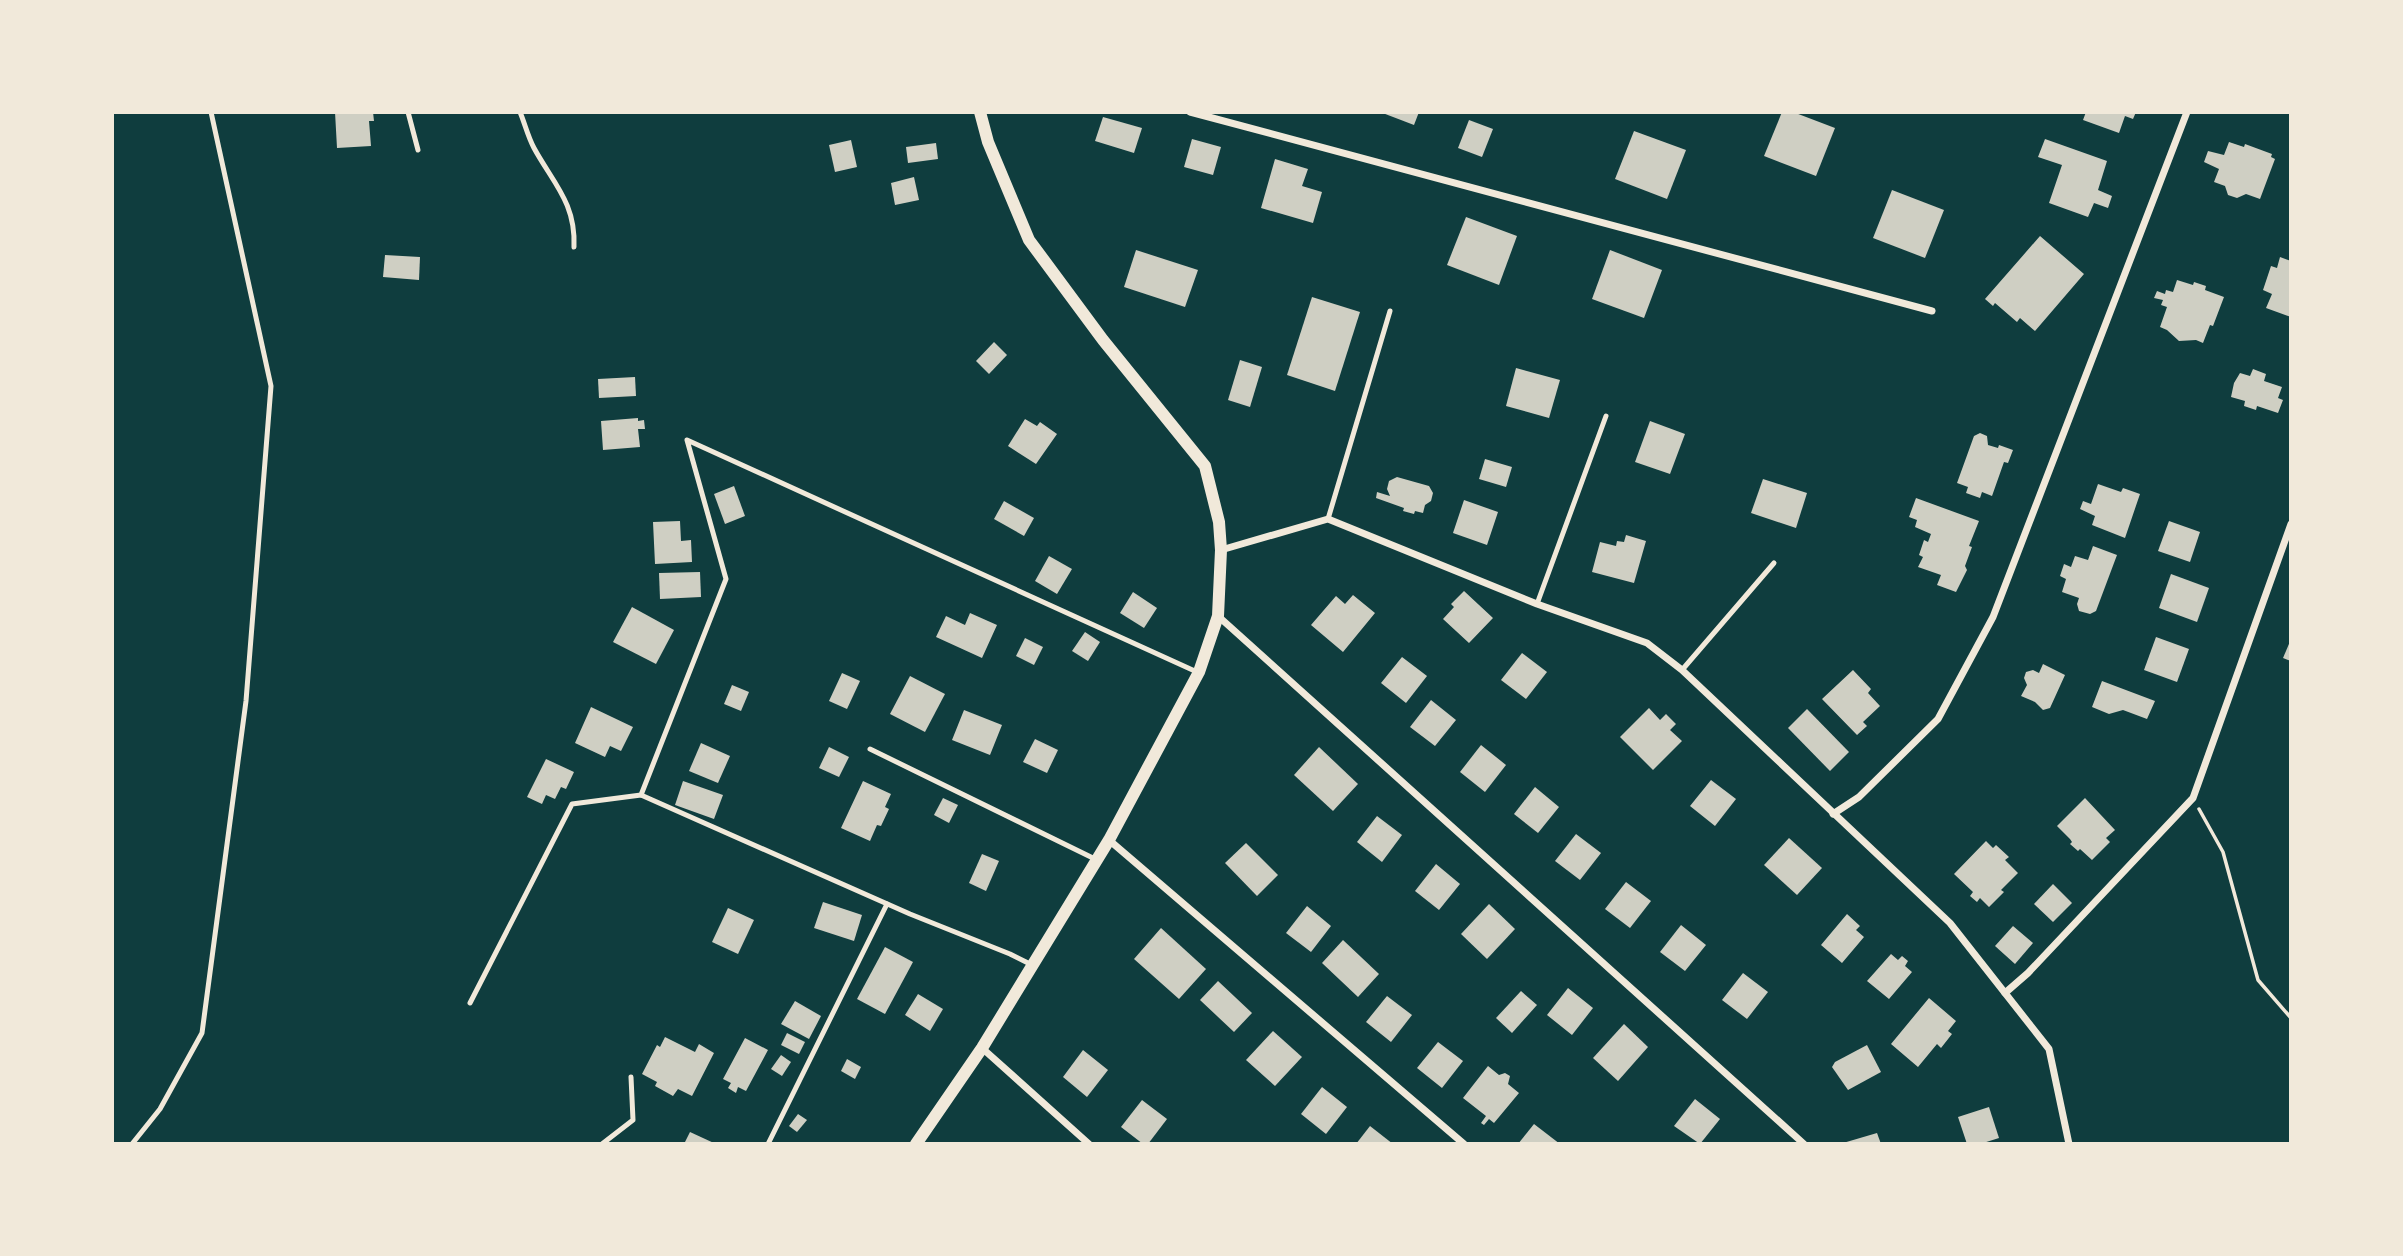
<svg xmlns="http://www.w3.org/2000/svg" width="2403" height="1256" font-family="'Fira Sans Condensed',sans-serif">
  <style>
    .building { fill: #cfcfc3 }
    .lines { fill: none; stroke-linecap: round; stroke-linejoin: round }
    .path { stroke: #f1e9da; stroke-width: 3.5 }
    .service { stroke: #f1e9da; stroke-width: 5 }
    .minor { stroke: #f1e9da; stroke-width: 7 }
    .tertiary { stroke: #f1e9da; stroke-width: 12 }
  </style>
  <rect width="100%" height="100%" fill="#0f3d3e"/>
  <g class="building">
    <polygon points="335,112 373,112 374,121 369,121 371,146 337,148"/>
    <polygon points="1380,112 1419,112 1414,125"/>
    <polygon points="1782,112 1793,112 1835,128 1816,176 1764,156"/>
    <polygon points="2086,112 2136,112 2133,119 2125,116 2119,133 2083,120"/>
    <polygon points="1103,117 1142,128 1134,153 1095,141"/>
    <polygon points="1469,120 1493,129 1482,157 1458,148"/>
    <polygon points="1634,131 1686,150 1667,199 1615,179"/>
    <polygon points="1192,139 1221,147 1213,175 1184,167"/>
    <polygon points="2045,139 2107,161 2098,190 2112,196 2108,208 2094,203 2088,217 2049,203 2062,165 2038,157"/>
    <polygon points="851,140 857,167 835,172 829,145"/>
    <polygon points="2229,142 2244,147 2245,144 2272,154 2271,157 2275,159 2260,199 2246,194 2237,198 2228,195 2225,186 2214,182 2219,169 2204,162 2208,151 2224,155"/>
    <polygon points="936,143 938,159 908,163 906,147"/>
    <polygon points="1275,159 1308,169 1302,186 1322,192 1313,223 1261,208"/>
    <polygon points="914,177 919,200 895,205 891,183"/>
    <polygon points="1892,190 1944,210 1925,258 1873,238"/>
    <polygon points="1466,217 1517,236 1499,285 1447,265"/>
    <polygon points="2040,236 2084,274 2035,331 2020,318 2017,322 1995,303 1993,306 1985,299"/>
    <polygon points="1136,250 1198,270 1185,307 1124,287"/>
    <polygon points="1610,250 1662,270 1644,318 1592,299"/>
    <polygon points="385,255 420,257 419,280 383,277"/>
    <polygon points="2280,257 2291,261 2291,317 2266,308 2272,294 2263,290 2271,266 2277,268"/>
    <polygon points="2177,280 2193,285 2194,282 2206,286 2205,290 2224,297 2213,326 2210,325 2203,343 2196,340 2179,341 2167,330 2160,327 2167,307 2161,305 2163,300 2154,298 2157,291 2165,294 2166,290 2173,292"/>
    <polygon points="1312,297 1360,312 1335,391 1287,375"/>
    <polygon points="994,342 1007,355 989,374 976,361"/>
    <polygon points="1240,360 1262,367 1250,407 1228,400"/>
    <polygon points="1516,368 1560,380 1549,418 1506,406"/>
    <polygon points="2253,369 2266,374 2264,381 2282,387 2278,398 2283,400 2278,413 2257,406 2256,410 2244,406 2245,401 2231,397 2234,383 2240,373 2250,376"/>
    <polygon points="635,377 636,396 599,398 598,379"/>
    <polygon points="638,418 638,421 644,420 645,429 638,429 640,447 603,450 601,421"/>
    <polygon points="1025,419 1037,426 1040,422 1057,434 1036,464 1008,446"/>
    <polygon points="1650,421 1685,434 1670,474 1635,462"/>
    <polygon points="1980,433 1987,436 1988,445 1998,448 1999,445 2013,450 2008,463 2004,462 1992,496 1982,492 1980,498 1966,493 1968,487 1957,483 1974,436"/>
    <polygon points="1485,459 1512,467 1506,487 1479,479"/>
    <polygon points="1397,477 1429,486 1433,493 1431,501 1425,505 1423,513 1415,511 1414,514 1403,511 1404,508 1376,498 1377,492 1390,496 1387,489 1389,481"/>
    <polygon points="1763,479 1807,493 1796,528 1751,513"/>
    <polygon points="2098,484 2121,492 2123,488 2140,494 2125,538 2092,525 2095,516 2080,509 2083,501 2091,504"/>
    <polygon points="734,486 745,516 725,524 714,494"/>
    <polygon points="1916,498 1979,521 1969,546 1972,547 1965,566 1967,570 1956,592 1937,585 1941,575 1918,567 1923,557 1919,555 1924,540 1928,542 1931,534 1915,527 1917,520 1909,517"/>
    <polygon points="1464,500 1498,512 1487,545 1453,533"/>
    <polygon points="1004,501 1034,518 1024,536 994,519"/>
    <polygon points="680,521 681,541 691,540 692,562 655,564 653,522"/>
    <polygon points="2169,521 2200,532 2190,562 2158,551"/>
    <polygon points="1626,535 1646,541 1634,583 1592,572 1600,542 1616,546 1617,541 1624,542"/>
    <polygon points="2093,546 2117,555 2096,611 2090,614 2079,611 2077,604 2079,598 2062,592 2066,579 2060,576 2064,564 2071,567 2075,556 2088,560"/>
    <polygon points="1049,556 1072,569 1057,594 1035,581"/>
    <polygon points="700,572 701,597 660,599 659,573"/>
    <polygon points="2171,574 2209,588 2197,622 2159,608"/>
    <polygon points="1464,591 1493,618 1469,643 1443,619 1454,607 1451,604"/>
    <polygon points="1133,592 1157,608 1144,628 1120,613"/>
    <polygon points="1353,595 1375,613 1343,652 1311,625 1336,596 1345,604"/>
    <polygon points="632,607 674,630 656,664 613,642"/>
    <polygon points="970,613 997,625 982,658 936,637 946,616 965,625"/>
    <polygon points="1085,632 1100,642 1088,661 1072,651"/>
    <polygon points="2156,637 2189,649 2177,682 2144,670"/>
    <polygon points="1025,638 1043,647 1034,665 1016,656"/>
    <polygon points="2291,639 2291,661 2283,658"/>
    <polygon points="1522,653 1547,672 1526,699 1501,680"/>
    <polygon points="1402,657 1427,676 1406,703 1381,683"/>
    <polygon points="2043,664 2065,675 2050,708 2043,710 2035,702 2021,696 2027,685 2024,678 2026,672 2033,670 2039,673"/>
    <polygon points="1853,670 1871,689 1868,693 1880,706 1863,722 1867,726 1857,735 1822,699"/>
    <polygon points="842,673 860,681 847,709 829,701"/>
    <polygon points="910,676 945,694 925,732 890,714"/>
    <polygon points="2102,681 2155,701 2147,719 2123,710 2109,714 2092,707"/>
    <polygon points="732,685 749,692 741,711 724,704"/>
    <polygon points="1431,700 1456,720 1435,746 1410,727"/>
    <polygon points="591,707 633,727 621,751 610,746 605,757 575,743"/>
    <polygon points="1649,708 1660,720 1666,714 1676,724 1670,730 1682,741 1653,770 1620,737"/>
    <polygon points="1807,709 1849,752 1830,771 1788,728"/>
    <polygon points="964,710 1002,725 990,755 952,740"/>
    <polygon points="1035,739 1058,750 1047,773 1023,762"/>
    <polygon points="701,743 730,756 718,783 689,771"/>
    <polygon points="1481,745 1506,765 1485,792 1460,772"/>
    <polygon points="829,747 849,757 839,777 819,768"/>
    <polygon points="1319,747 1358,784 1333,811 1294,775"/>
    <polygon points="546,759 574,772 566,789 561,787 555,799 546,795 542,804 527,797"/>
    <polygon points="1711,780 1736,799 1715,826 1690,806"/>
    <polygon points="683,781 723,795 714,819 675,805"/>
    <polygon points="863,781 891,794 885,807 889,809 881,826 877,825 870,841 841,828"/>
    <polygon points="1535,787 1559,807 1538,833 1514,814"/>
    <polygon points="943,798 958,805 949,823 934,815"/>
    <polygon points="2085,798 2115,830 2106,838 2110,842 2092,860 2080,849 2078,851 2070,844 2072,842 2070,839 2057,826"/>
    <polygon points="1377,816 1402,835 1382,862 1357,842"/>
    <polygon points="1576,834 1601,853 1580,880 1555,861"/>
    <polygon points="1789,838 1822,868 1797,895 1764,865"/>
    <polygon points="1986,841 1993,848 1996,845 2009,857 2005,860 2018,873 2001,890 2004,892 1989,907 1980,898 1977,902 1970,896 1973,892 1954,874"/>
    <polygon points="1246,843 1278,875 1257,896 1225,863"/>
    <polygon points="982,854 999,861 986,891 969,883"/>
    <polygon points="1436,864 1460,884 1439,910 1415,891"/>
    <polygon points="1626,882 1651,901 1630,928 1605,909"/>
    <polygon points="2053,884 2072,903 2053,922 2034,904"/>
    <polygon points="823,902 862,915 854,941 814,928"/>
    <polygon points="1489,904 1515,929 1487,959 1461,934"/>
    <polygon points="1307,906 1331,926 1311,952 1286,933"/>
    <polygon points="728,908 754,920 738,954 712,942"/>
    <polygon points="1847,914 1860,926 1856,930 1864,937 1842,963 1821,945"/>
    <polygon points="1681,925 1706,945 1685,971 1660,952"/>
    <polygon points="2013,926 2033,943 2015,964 1995,946"/>
    <polygon points="1161,928 1206,969 1179,999 1134,959"/>
    <polygon points="1343,940 1379,974 1358,997 1322,963"/>
    <polygon points="885,947 913,962 885,1014 857,999"/>
    <polygon points="1891,954 1898,960 1902,956 1908,961 1905,966 1912,972 1889,999 1867,981"/>
    <polygon points="1743,973 1768,992 1747,1019 1722,1000"/>
    <polygon points="1218,981 1252,1013 1234,1032 1200,1000"/>
    <polygon points="1568,988 1593,1008 1572,1035 1547,1015"/>
    <polygon points="1521,991 1537,1005 1512,1033 1496,1018"/>
    <polygon points="918,994 943,1009 930,1031 905,1015"/>
    <polygon points="1387,996 1412,1015 1391,1042 1366,1022"/>
    <polygon points="1929,998 1956,1021 1948,1031 1952,1034 1941,1048 1937,1044 1918,1067 1891,1044"/>
    <polygon points="795,1001 821,1016 809,1039 781,1024"/>
    <polygon points="1624,1024 1648,1047 1618,1081 1593,1058"/>
    <polygon points="1273,1031 1302,1057 1275,1086 1246,1060"/>
    <polygon points="787,1033 805,1042 799,1054 781,1045"/>
    <polygon points="665,1037 695,1052 699,1044 714,1053 692,1096 678,1089 673,1096 655,1086 657,1082 642,1074 657,1045 660,1047"/>
    <polygon points="745,1038 768,1050 746,1091 738,1087 736,1093 728,1088 731,1083 723,1079"/>
    <polygon points="1438,1042 1463,1061 1442,1088 1417,1068"/>
    <polygon points="1867,1045 1881,1072 1848,1090 1832,1067 1835,1062"/>
    <polygon points="1083,1050 1108,1070 1087,1097 1063,1077"/>
    <polygon points="781,1055 791,1062 782,1076 771,1069"/>
    <polygon points="847,1059 861,1067 855,1079 841,1071"/>
    <polygon points="1488,1066 1499,1075 1505,1073 1510,1076 1508,1084 1519,1093 1494,1123 1489,1119 1484,1125 1481,1123 1486,1116 1463,1098"/>
    <polygon points="1322,1087 1347,1107 1326,1134 1301,1114"/>
    <polygon points="1695,1099 1720,1119 1700,1144 1674,1126"/>
    <polygon points="1142,1100 1167,1119 1148,1144 1143,1144 1121,1127"/>
    <polygon points="1989,1107 1999,1138 1980,1144 1967,1144 1958,1117"/>
    <polygon points="798,1114 807,1120 797,1132 789,1126"/>
    <polygon points="1534,1124 1560,1144 1518,1144"/>
    <polygon points="1370,1126 1393,1144 1356,1144"/>
    <polygon points="690,1132 716,1144 684,1144"/>
    <polygon points="1877,1133 1881,1144 1843,1144 1843,1143"/>
  </g>
  <g class="lines">
    <polyline class="path" points="2199,809 2223,852 2258,980 2291,1018"/>
    <g class="service">
      <polyline points="408,112 418,150"/>
      <path d="M520,112C525,124 528,137 534,148C553,183 576,203 574,247"/>
      <polyline points="1328,519 1390,311"/>
      <polyline points="1537,604 1606,416"/>
      <polyline points="1682,670 1774,563"/>
      <polyline points="870,749 1097,860"/>
      <polyline points="641,795 910,914 1010,954 1032,965"/>
      <polyline points="470,1003 572,804 641,795 726,579 687,440 1197,672"/>
      <polyline points="132,1144 160,1109 202,1033 246,701 271,386 211,112"/>
      <polyline points="602,1144 633,1120 631,1077"/>
      <polyline points="768,1144 887,904"/>
    </g>
    <g class="minor">
      <polyline points="1190,112 1932,311"/>
      <polyline points="1221,550 1328,519 1537,604 1647,643 1682,670 1950,923 2049,1049 2069,1144"/>
      <polyline points="1218,616 1804,1144"/>
      <polyline points="1833,814 1859,797 1938,719 1993,617 2187,112"/>
      <polyline points="1109,840 1464,1144"/>
      <polyline points="2005,993 2028,973 2193,798 2291,524"/>
      <polyline points="982,1048 1089,1144"/>
    </g>
    <polyline class="tertiary" points="916,1144 982,1048 1109,840 1199,672 1218,616 1221,550 1219,522 1205,466 1103,340 1029,240 988,142 980,112"/>
  </g>
  <rect width="2403" height="1256" fill="none" stroke="#f1e9da" stroke-width="228"/>
</svg>
